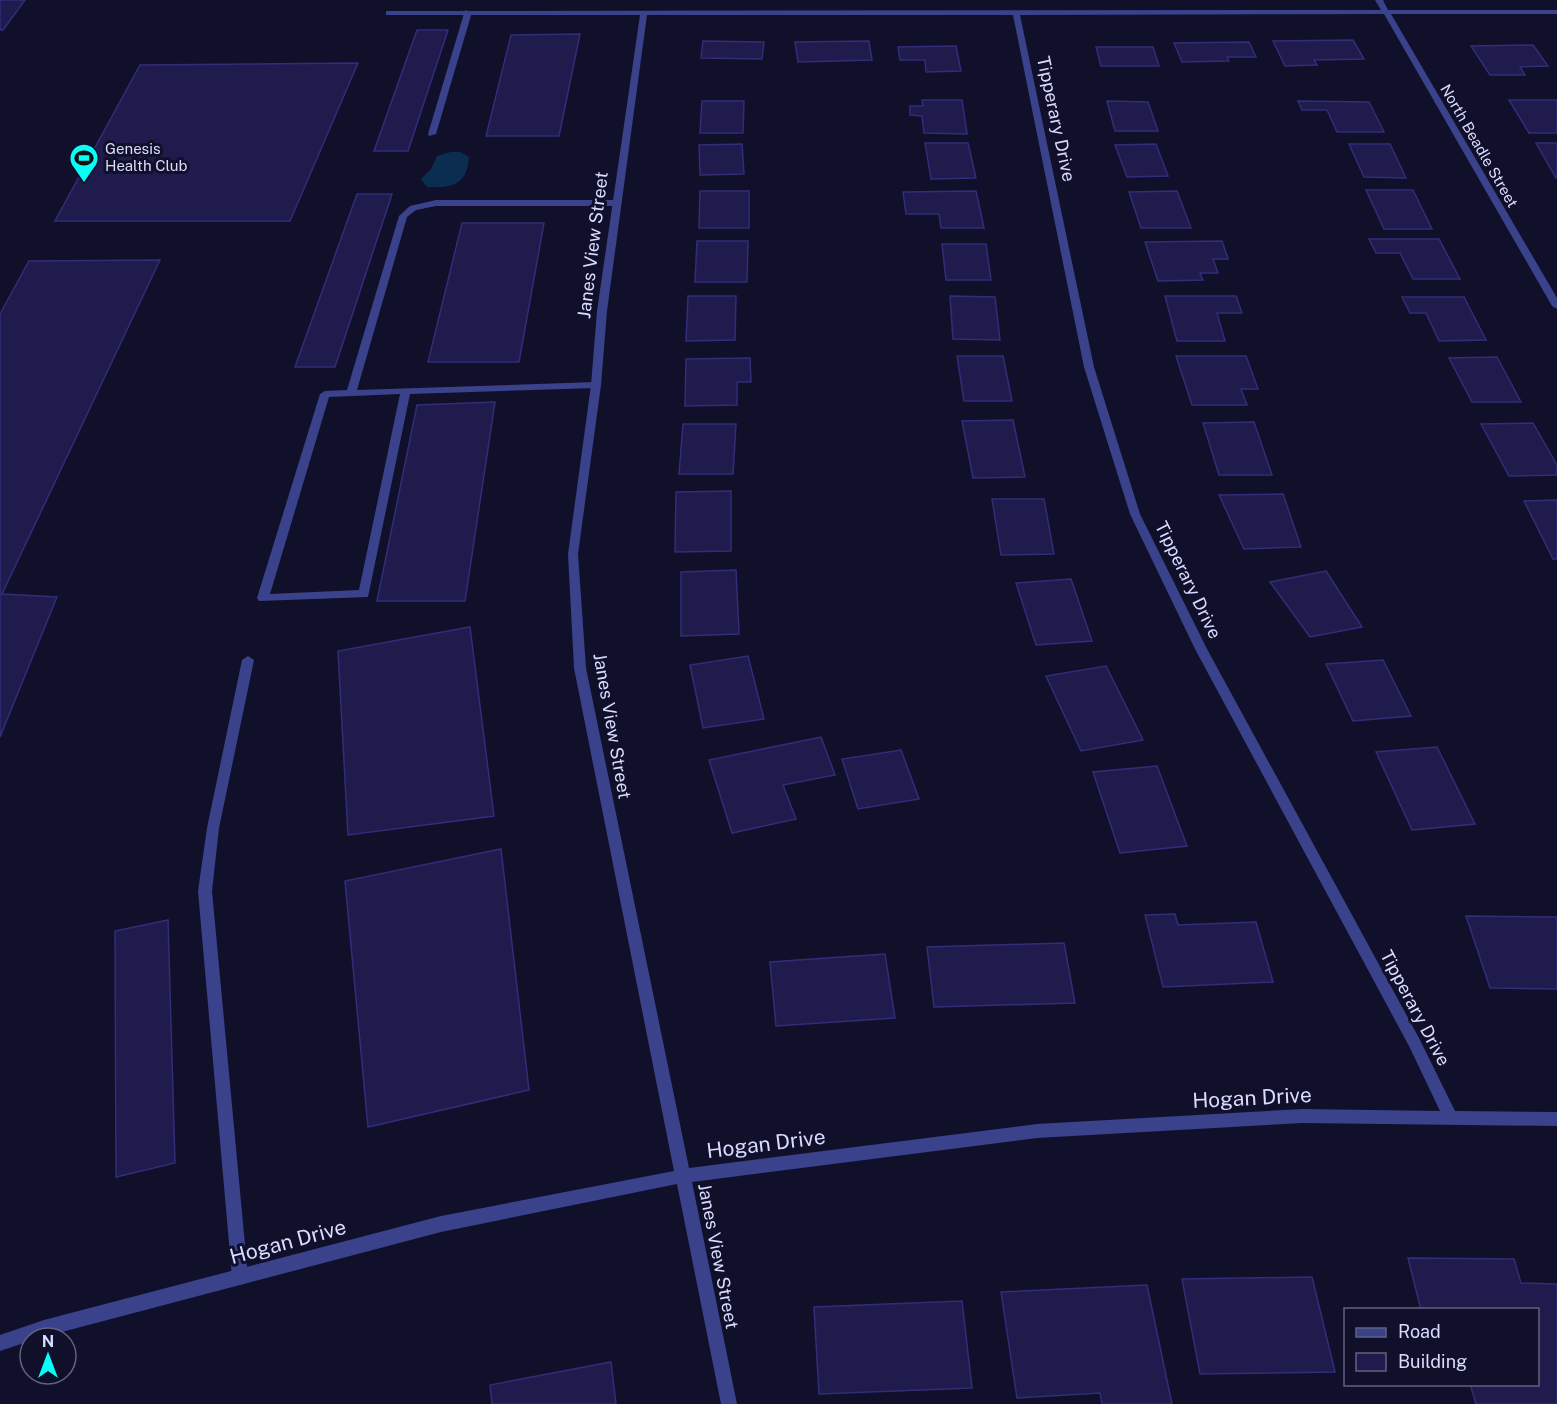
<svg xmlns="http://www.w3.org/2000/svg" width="1557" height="1404" font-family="'Public Sans',sans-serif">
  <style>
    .water { fill: #0b2d4f }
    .building { fill: #1f1b4c; stroke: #312d79; stroke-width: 1.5 }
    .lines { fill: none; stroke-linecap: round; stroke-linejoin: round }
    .lane { fill: #3a428b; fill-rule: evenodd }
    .street { fill: #3a428b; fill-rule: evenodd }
    .labels { text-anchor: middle; stroke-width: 6; stroke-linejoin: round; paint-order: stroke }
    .far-street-label { font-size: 15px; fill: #dadbff; stroke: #11102b }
    .far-poi-label { font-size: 15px; fill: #dadbff; stroke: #11102b; text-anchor: start }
    .street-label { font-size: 18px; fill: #dadbff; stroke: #11102b }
    .near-street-label { font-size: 21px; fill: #dadbff; stroke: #11102b }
  </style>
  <rect width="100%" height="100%" fill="#11102b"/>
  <path class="water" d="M451,152H460L469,157C467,185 453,188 427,187L421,179L431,169L437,156Z"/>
  <g class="building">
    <polygon points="0,0 25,0 3,30 0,30"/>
    <polygon points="417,30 448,30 408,151 374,151"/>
    <polygon points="580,34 559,136 486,136 511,35"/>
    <polygon points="1353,40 1364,59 1314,60 1317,65 1285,66 1273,41"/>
    <polygon points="703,41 764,42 762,59 701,58"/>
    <polygon points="869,41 872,60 798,62 795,42"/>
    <polygon points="1249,42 1256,57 1227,57 1229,61 1182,62 1174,43"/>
    <polygon points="1533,45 1548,66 1520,67 1525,75 1490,75 1471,46"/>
    <polygon points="956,46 961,71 926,72 925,60 900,60 898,47"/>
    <polygon points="1096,47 1153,47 1159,66 1101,66"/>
    <polygon points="358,63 290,221 55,221 140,65"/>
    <polygon points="922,100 962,100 967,134 924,133 922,116 910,115 910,106 923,106"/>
    <polygon points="1509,100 1557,100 1557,133 1529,133"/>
    <polygon points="702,101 744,101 743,133 700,133"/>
    <polygon points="1107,101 1148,102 1158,131 1115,131"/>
    <polygon points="1298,101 1369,102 1384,132 1337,132 1327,110 1302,110"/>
    <polygon points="925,143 968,143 976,178 931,179"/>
    <polygon points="1536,143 1557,143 1557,178 1556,178"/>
    <polygon points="742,144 744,174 700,175 699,145"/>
    <polygon points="1156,144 1168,176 1127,177 1115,145"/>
    <polygon points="1349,144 1390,144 1406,178 1364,177"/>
    <polygon points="1366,190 1413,190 1432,229 1384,229"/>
    <polygon points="700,191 749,191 749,228 699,228"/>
    <polygon points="976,191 984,228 941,228 939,214 906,214 903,192"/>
    <polygon points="1177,191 1191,228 1141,228 1129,192"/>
    <polygon points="357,194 392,194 335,367 295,367"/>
    <polygon points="462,223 544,223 519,362 428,362"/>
    <polygon points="1369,239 1439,239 1460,279 1413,279 1400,253 1376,253"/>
    <polygon points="697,241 748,241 747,282 695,282"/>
    <polygon points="1222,241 1228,259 1213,259 1218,273 1200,273 1203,280 1158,281 1145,242"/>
    <polygon points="942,244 986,244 991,280 946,280"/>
    <polygon points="160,260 2,594 57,597 0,737 0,314 29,261"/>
    <polygon points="688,296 736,296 735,340 686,341"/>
    <polygon points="950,296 995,297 1000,340 953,339"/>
    <polygon points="1165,296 1236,296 1242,313 1217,313 1225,341 1177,341"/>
    <polygon points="1402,297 1464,297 1486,340 1439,341 1426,313 1410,313"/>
    <polygon points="957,356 1003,356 1012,401 964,401"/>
    <polygon points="1176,356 1246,356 1258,389 1241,389 1247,405 1192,405"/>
    <polygon points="1497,357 1521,402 1472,402 1449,358"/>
    <polygon points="750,358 751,382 737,382 737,405 685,406 686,359"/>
    <polygon points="495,402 465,601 377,601 417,405"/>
    <polygon points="1013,420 1025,477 973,478 962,421"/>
    <polygon points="1254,422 1272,475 1219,475 1203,423"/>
    <polygon points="1533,423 1557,465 1557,475 1509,476 1481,424"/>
    <polygon points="683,424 736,424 733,474 679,474"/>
    <polygon points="731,491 731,551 675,552 676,492"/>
    <polygon points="1283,494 1301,547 1244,549 1219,495"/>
    <polygon points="992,499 1044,499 1054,554 1001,555"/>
    <polygon points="1557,500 1557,559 1553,559 1524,501"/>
    <polygon points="736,570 739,634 681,636 681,572"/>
    <polygon points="1326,571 1362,627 1310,637 1270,582"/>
    <polygon points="1071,579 1092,641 1036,645 1016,583"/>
    <polygon points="470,627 494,816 348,835 338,651"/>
    <polygon points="748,656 764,719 703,728 690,665"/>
    <polygon points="1383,660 1411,716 1353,721 1326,664"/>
    <polygon points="1106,666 1143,740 1081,751 1046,676"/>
    <polygon points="821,737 835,775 783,785 796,819 732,833 709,760"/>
    <polygon points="1437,747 1475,824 1412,830 1376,752"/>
    <polygon points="901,750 919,799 858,809 842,759"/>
    <polygon points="1157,766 1187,846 1120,853 1093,772"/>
    <polygon points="501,849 529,1090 368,1127 345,881"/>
    <polygon points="1175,914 1178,925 1256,922 1273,982 1163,987 1145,915"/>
    <polygon points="1466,916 1557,917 1557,989 1490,988"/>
    <polygon points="168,920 175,1163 116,1177 115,931"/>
    <polygon points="1064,943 1075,1003 934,1007 927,947"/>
    <polygon points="885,954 895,1018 776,1026 770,962"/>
    <polygon points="1408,1258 1514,1259 1521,1283 1557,1284 1557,1404 1476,1404 1470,1384 1538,1384 1538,1310 1421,1310"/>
    <polygon points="1312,1277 1335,1372 1200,1374 1182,1279"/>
    <polygon points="1147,1285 1172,1404 1102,1404 1100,1393 1017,1398 1001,1292"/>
    <polygon points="962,1301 972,1388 819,1394 814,1307"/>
    <polygon points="611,1362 616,1404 492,1404 490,1385"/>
  </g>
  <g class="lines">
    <g class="lane">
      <polygon points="465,10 472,12 436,134 429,136 428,134"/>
      <path d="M436,200H617L621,203L617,206H436L416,210L407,217L357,390L596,382L601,385L596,388L410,394L368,597L259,601L257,598L320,394L325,391L347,390L399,216L410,206ZM400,394L359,590L270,594L329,397Z"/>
      <polygon points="248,656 254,660 219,828 212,891 248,1277 246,1283 240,1285 234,1283 232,1277 198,891 207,828 242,660"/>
    </g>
    <path class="street" d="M1375,0H1383L1388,10H1557V14H1391L1557,298V309L1552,306L1384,14L1020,15L1094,367L1140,514L1207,649L1419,1038L1455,1111L1557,1112V1126L1302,1123L1037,1138L692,1182L737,1404H721L677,1184L441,1232L39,1338H30V1341L0,1351V1335L44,1320L441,1216L674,1171L574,668L568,554L591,385L597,311L640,15H386V11L1381,10ZM647,15H1013L1084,367L1130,514L1195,649L1409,1046L1440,1111L1302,1109L1037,1124L689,1168L586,668L578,554L601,385L607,311Z"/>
  </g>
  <defs>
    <g id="stadium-pin" transform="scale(1.5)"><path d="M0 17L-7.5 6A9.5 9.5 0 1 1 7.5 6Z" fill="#06fff6" stroke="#11102b"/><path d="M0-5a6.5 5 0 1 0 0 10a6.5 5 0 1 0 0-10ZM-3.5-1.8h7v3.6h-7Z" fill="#111"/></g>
  </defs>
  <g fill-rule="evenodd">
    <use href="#stadium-pin" x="84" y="158"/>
  </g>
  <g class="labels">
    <g class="far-street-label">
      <text transform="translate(1479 146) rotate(60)" y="5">North Beadle Street</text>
    </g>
    <g class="far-poi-label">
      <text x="105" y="154">Genesis<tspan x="105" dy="17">Health Club</tspan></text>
    </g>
    <g class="street-label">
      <text transform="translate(1056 119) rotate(78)" y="6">Tipperary Drive</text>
      <text transform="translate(593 245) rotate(-83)" y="6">Janes View Street</text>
      <text transform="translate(1188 580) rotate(64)" y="6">Tipperary Drive</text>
      <text transform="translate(612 726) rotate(80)" y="6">Janes View Street</text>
      <text transform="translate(1415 1008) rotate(62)" y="6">Tipperary Drive</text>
      <text transform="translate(718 1256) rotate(79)" y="6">Janes View Street</text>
    </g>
    <g class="near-street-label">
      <text transform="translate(1252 1098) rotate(-3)" y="7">Hogan Drive</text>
      <text transform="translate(766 1144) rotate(-7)" y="7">Hogan Drive</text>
      <text transform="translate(288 1242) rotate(-15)" y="7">Hogan Drive</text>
    </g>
  </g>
  <rect x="1344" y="1308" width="195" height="78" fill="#11102b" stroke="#616180" stroke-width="1.5"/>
  <rect x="1356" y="1328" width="30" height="9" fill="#3a428b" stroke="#616180" stroke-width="1.5"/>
  <text x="1398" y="1338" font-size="18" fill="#dadbff">Road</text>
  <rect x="1356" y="1353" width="30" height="18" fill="#1f1b4c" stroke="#616180" stroke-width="1.5"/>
  <text x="1398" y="1368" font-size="18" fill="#dadbff">Building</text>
  <g transform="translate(48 1356)"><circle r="28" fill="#11102b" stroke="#616180" stroke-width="1.5"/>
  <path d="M0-4.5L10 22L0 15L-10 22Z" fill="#06fff6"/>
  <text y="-9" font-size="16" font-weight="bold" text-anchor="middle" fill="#dadbff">N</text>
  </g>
</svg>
